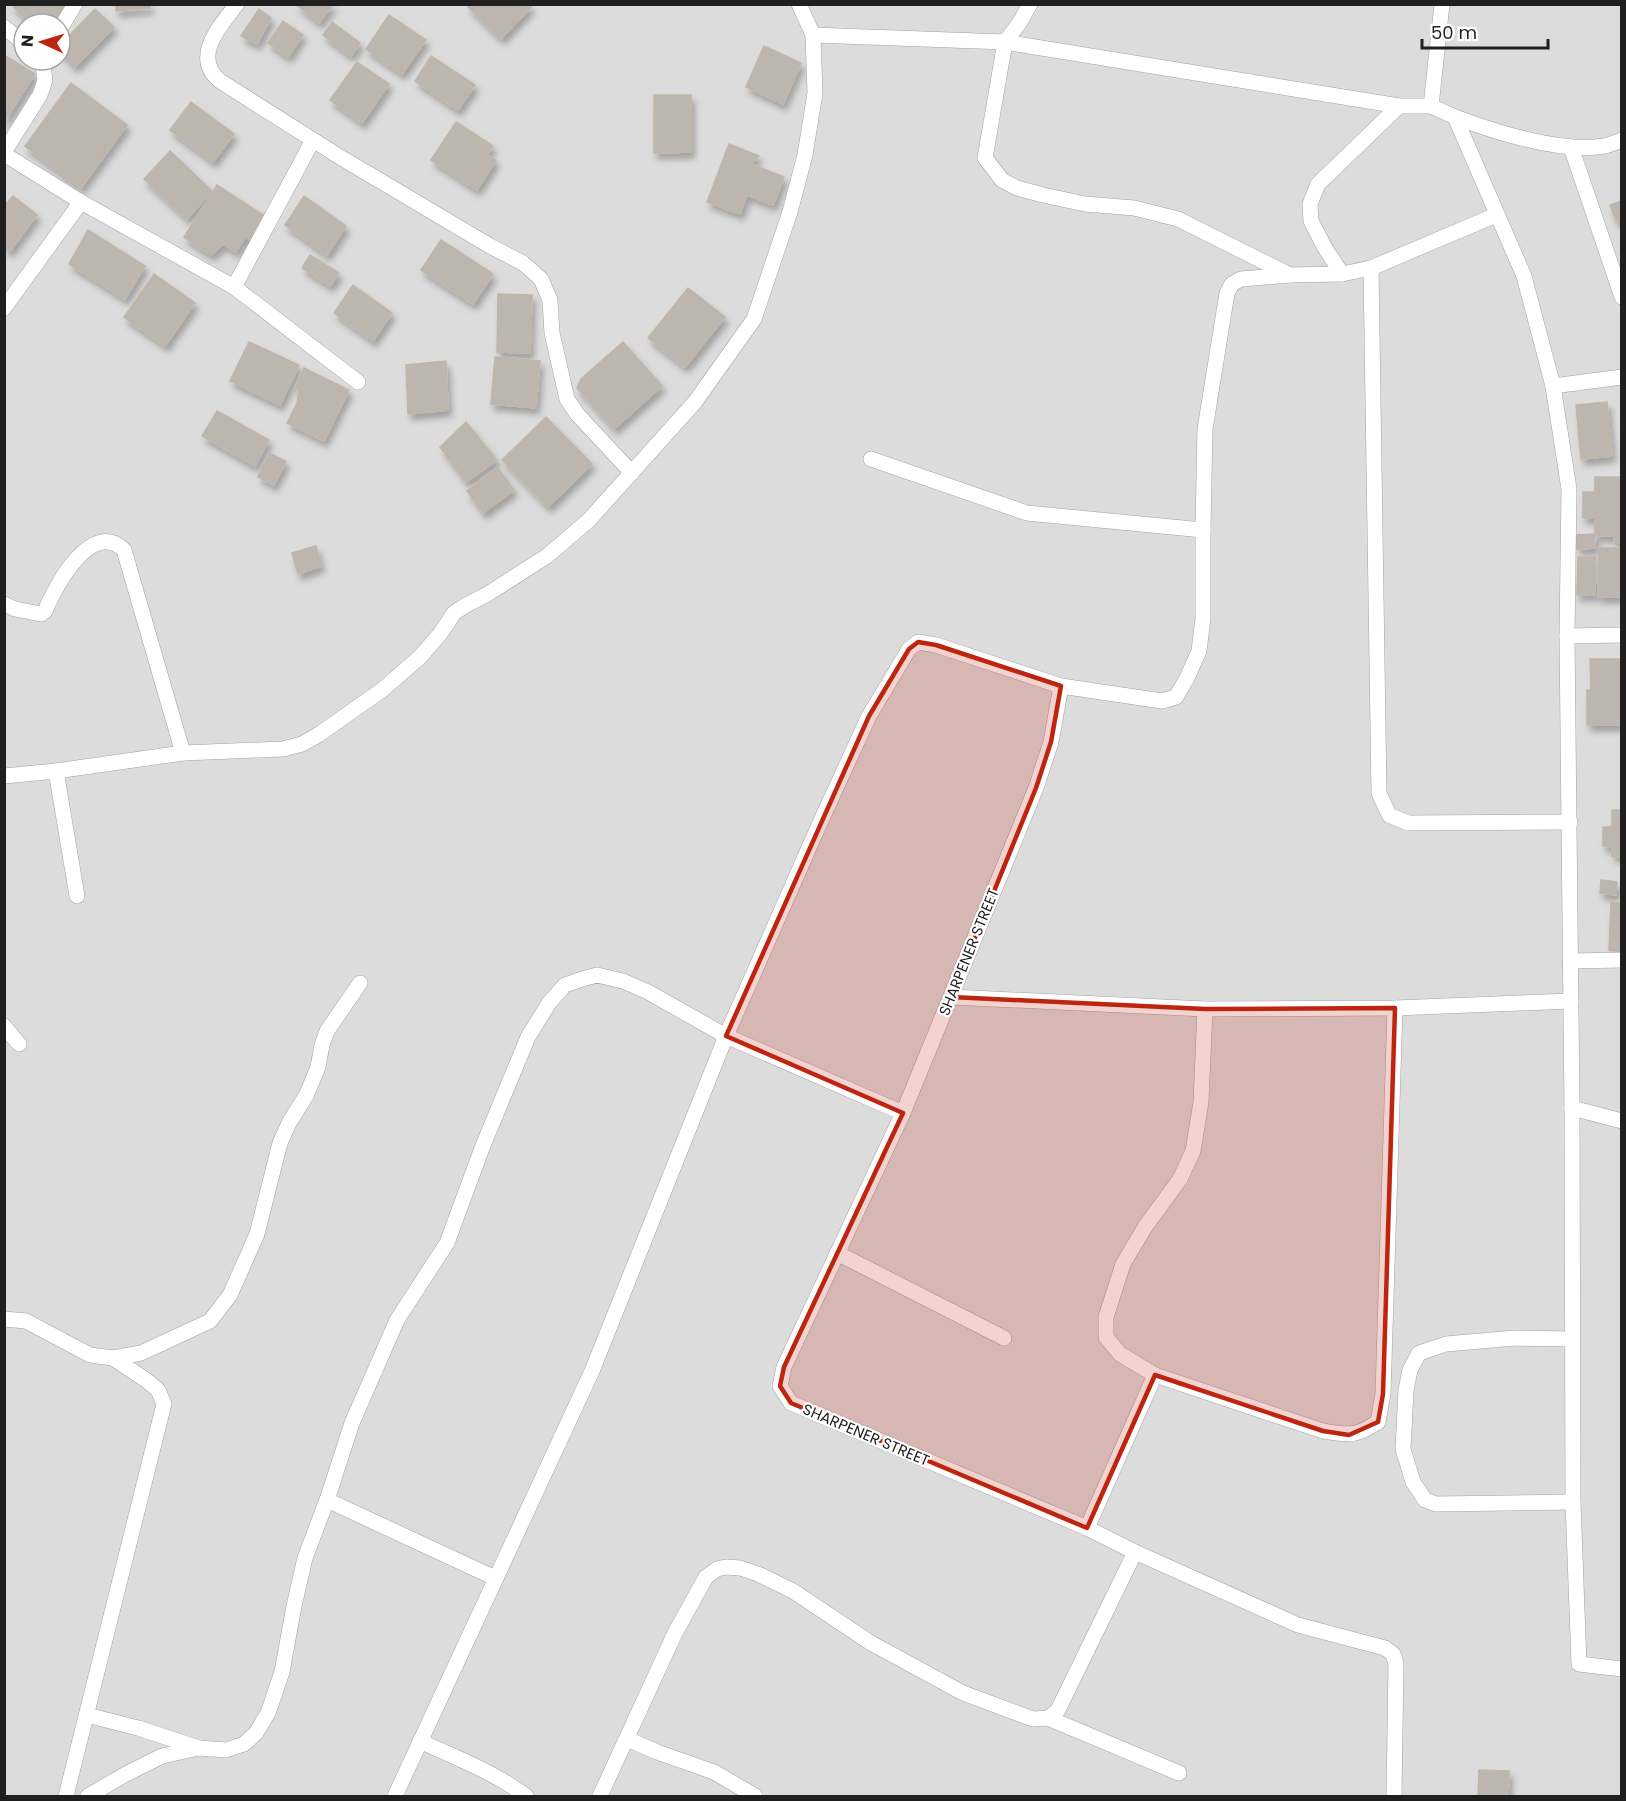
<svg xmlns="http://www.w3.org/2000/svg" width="1626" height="1801" font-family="Poppins,sans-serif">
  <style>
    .residential { fill: #dddcdc; fill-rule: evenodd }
    .building { fill: #bcb6af; stroke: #bfb6a9; stroke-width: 1.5; filter: url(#shadow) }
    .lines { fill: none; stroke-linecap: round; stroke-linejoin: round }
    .street-casing { stroke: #a3a3a3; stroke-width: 16 }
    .street { stroke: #fff; stroke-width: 15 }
    .marked { fill: #be2510; fill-opacity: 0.2; stroke: #be2510; stroke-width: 4.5; stroke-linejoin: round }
    .labels { text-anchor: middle; stroke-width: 4.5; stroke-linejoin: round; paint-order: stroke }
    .street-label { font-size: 15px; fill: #1f1f1f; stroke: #fff }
  </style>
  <defs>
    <filter id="shadow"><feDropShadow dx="3.5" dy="6" stdDeviation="3" flood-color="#0004"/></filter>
  </defs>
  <rect width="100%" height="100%" fill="#efede6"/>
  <path class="residential" d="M5,5H1621V1796H5ZM24,24H60V60H24Z"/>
  <g class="building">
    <polygon points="11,4 69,4 55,24 40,23 30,24"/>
    <polygon points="116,4 150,4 150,8 116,11"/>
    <polygon points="296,4 333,4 319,23"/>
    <polygon points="471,4 528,4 531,7 501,39 468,7"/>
    <polygon points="95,9 114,27 75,67 60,52 60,45"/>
    <polygon points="259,9 271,18 257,44 241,36"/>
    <polygon points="389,15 426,40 402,74 366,49"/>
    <polygon points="283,21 303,35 288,57 268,43"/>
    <polygon points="332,22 360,43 351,56 323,35"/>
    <polygon points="764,46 801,63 783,104 746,87"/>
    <polygon points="4,55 35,74 4,122"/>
    <polygon points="431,56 475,85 458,110 415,81"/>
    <polygon points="357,62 389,84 362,123 330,100"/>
    <polygon points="71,83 127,125 81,188 25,146"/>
    <polygon points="654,95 691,95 691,152 654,153"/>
    <polygon points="191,102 234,134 213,162 170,130"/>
    <polygon points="456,122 493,146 487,155 496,160 477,190 431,160"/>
    <polygon points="729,144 759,156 751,164 784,177 773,205 747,195 740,214 707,202"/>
    <polygon points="170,151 212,191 187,219 144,179"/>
    <polygon points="217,185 266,217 250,240 245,237 236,252 223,244 211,255 184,237"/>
    <polygon points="13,196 37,215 10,251 4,247 4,206"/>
    <polygon points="304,196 346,226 327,255 285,225"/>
    <polygon points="1622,201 1622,226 1620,220 1616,221 1610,205"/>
    <polygon points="88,230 145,266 125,299 69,264"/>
    <polygon points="441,240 493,274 473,304 421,270"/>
    <polygon points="310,255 339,273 330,286 302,268"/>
    <polygon points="154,274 195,303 165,346 124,317"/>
    <polygon points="353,285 392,313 373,341 334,313"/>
    <polygon points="688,288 725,317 685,367 648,338"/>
    <polygon points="498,294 532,295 530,353 497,352"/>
    <polygon points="249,342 299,365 280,405 230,381"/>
    <polygon points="623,342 662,386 614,429 577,388 581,379"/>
    <polygon points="495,357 540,361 536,408 491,404"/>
    <polygon points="446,361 448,410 408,414 406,365"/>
    <polygon points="304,368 349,390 324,441 287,423 297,403 299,392 295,388"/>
    <polygon points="1607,402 1612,456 1581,459 1576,405"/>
    <polygon points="217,411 269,440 255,466 202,436"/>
    <polygon points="546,417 592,464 548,507 502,460"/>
    <polygon points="466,422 497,460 466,482 440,447"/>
    <polygon points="269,453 286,461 274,485 258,477"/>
    <polygon points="498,468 514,490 483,513 467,491"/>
    <polygon points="1595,477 1622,477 1622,542 1614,542 1614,536 1595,536 1595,518 1583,518 1583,492 1595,492"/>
    <polygon points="1594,534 1595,548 1577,549 1576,535"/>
    <polygon points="316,546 321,566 298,574 292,553"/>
    <polygon points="1599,548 1622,548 1622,597 1598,597"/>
    <polygon points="1578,557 1596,557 1595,595 1577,595"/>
    <polygon points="1590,659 1622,659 1622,725 1587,725 1587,690 1591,690"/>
    <polygon points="1612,810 1622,810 1622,857 1612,856 1612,847 1603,846 1603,827 1612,827"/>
    <polygon points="1601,880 1617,882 1616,895 1600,893"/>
    <polygon points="1611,902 1622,903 1622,951 1609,950"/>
    <polygon points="1479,1770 1509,1771 1508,1796 1478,1796"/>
  </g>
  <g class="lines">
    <g class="street-casing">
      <g id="street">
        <path d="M237,4C220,26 191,57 220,81L340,157L490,246L523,263L541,279L550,300L552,333L567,399L577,414L632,473"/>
        <polyline points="1030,4 1020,22 1005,42 985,158 1002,180 1017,188 1043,195 1085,204 1134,208 1178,219 1290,275"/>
        <polyline points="4,27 24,43"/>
        <polyline points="60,29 75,4"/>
        <polyline points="813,35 1005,42 1399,106 1431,106 1455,117 1524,276 1553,386 1569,489 1567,636 1572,1108 1573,1502 1579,1664 1622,1669"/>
        <polyline points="1431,106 1442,4"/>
        <path d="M1455,117C1495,132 1561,153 1604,146C1610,145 1616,142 1622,140"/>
        <polyline points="1571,147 1622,297"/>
        <polyline points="4,152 40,95 45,80 42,60"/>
        <polyline points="4,154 81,202 234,287 358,382"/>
        <polyline points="1371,268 1379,793 1389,815 1408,823 1570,822"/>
        <polyline points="1342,274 1325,248 1311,221 1310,204 1318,184 1399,106"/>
        <polyline points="234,287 313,140"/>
        <polyline points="4,308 81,202"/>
        <polyline points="1553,386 1622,377"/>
        <polyline points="871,459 1027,513 1203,530"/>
        <path d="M4,604L15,609L41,614L45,611C55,586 92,518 124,550L183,753"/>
        <polyline points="1567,636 1622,635"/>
        <polyline points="1061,686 1051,742 1036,788 903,1113 784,1367 780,1386 791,1403 1087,1528 1135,1552 1298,1625 1385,1648 1393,1654 1396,1664 1394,1796"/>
        <polyline points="56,771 77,896"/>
        <polyline points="4,776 56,771 183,753 283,749 302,744 318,735 382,690 420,657 440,634 454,613 466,605 486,595 547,556 589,520 695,402 754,319 790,212 805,155 815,93 813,35 799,4"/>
        <polyline points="1571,961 1622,960"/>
        <polyline points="951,997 1205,1009 1395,1008 1571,1001"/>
        <path d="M1205,1009L1201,1102L1193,1151L1180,1179L1145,1227L1123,1264L1106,1317V1337L1120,1354L1155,1375L1323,1431C1349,1435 1355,1437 1378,1422L1383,1394L1395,1008"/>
        <polyline points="4,1026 19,1044"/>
        <polyline points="1572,1108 1622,1121"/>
        <polyline points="837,1253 1004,1338"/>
        <polyline points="4,1319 26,1321 90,1355 113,1358 141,1353 210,1321 230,1295 257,1234 280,1143 289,1123 307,1094 318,1067 322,1045 327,1031 360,983"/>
        <polyline points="1572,1339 1515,1338 1446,1344 1419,1353 1410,1370 1406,1390 1403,1449 1413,1482 1425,1500 1436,1504 1573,1502"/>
        <polyline points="327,1500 495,1578"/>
        <polyline points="1087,1528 1155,1375"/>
        <polyline points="87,1715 138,1728 199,1748"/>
        <polyline points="1048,1718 1179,1773"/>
        <polyline points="627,1739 657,1752 714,1772 755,1796"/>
        <path d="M420,1741C456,1758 494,1772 526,1796"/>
        <polyline points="66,1796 164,1404 158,1390 146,1380 113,1358"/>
        <polyline points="88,1796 126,1774 162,1756 199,1748 226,1750 244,1744 256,1733 268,1713 282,1672 294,1606 305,1558 327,1500 352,1423 397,1320 447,1243 482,1148 528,1037 549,1003 565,985 582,979 597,975 623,981 648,992 726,1036 903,1113"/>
        <polyline points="395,1796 592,1371 726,1036 819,825 869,716 909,649 918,642 936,645 1061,686 1162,701 1176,697 1187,678 1199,651 1203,618 1203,530 1205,429 1227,293 1232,284 1241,279 1290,275 1342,274 1371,268 1496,215"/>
        <polyline points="600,1796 675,1633 706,1577 717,1569 726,1567 740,1568 758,1574 793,1591 871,1643 963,1693 1033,1719 1048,1718 1058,1710 1135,1552"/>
      </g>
    </g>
    <use href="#street" class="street"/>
  </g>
  <path class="marked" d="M918,642L936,645L1061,686L1051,742L1036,788L951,997L1205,1009L1395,1008L1383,1394L1378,1422L1349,1435L1323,1431L1155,1375L1087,1528L791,1403L780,1386L784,1367L903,1113L726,1036L869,716L909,649Z"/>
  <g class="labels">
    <g class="street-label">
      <text transform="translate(969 952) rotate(-68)" y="5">SHARPENER STREET</text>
      <text transform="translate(866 1435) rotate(23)" y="5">SHARPENER STREET</text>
    </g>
  </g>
  <rect width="1626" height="1801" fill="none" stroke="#1f1f1f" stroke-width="12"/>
  <g transform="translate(42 42) rotate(274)"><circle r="28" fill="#ffffff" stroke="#a5a5a5" stroke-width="1.5"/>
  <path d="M0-4.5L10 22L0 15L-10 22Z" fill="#be2510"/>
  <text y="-9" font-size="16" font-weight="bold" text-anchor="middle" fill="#1f1f1f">N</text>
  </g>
  <path d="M1422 39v9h126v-9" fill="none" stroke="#1f1f1f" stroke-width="3"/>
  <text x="1431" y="39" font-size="18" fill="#1f1f1f" stroke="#ffffff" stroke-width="4.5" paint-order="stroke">50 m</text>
</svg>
